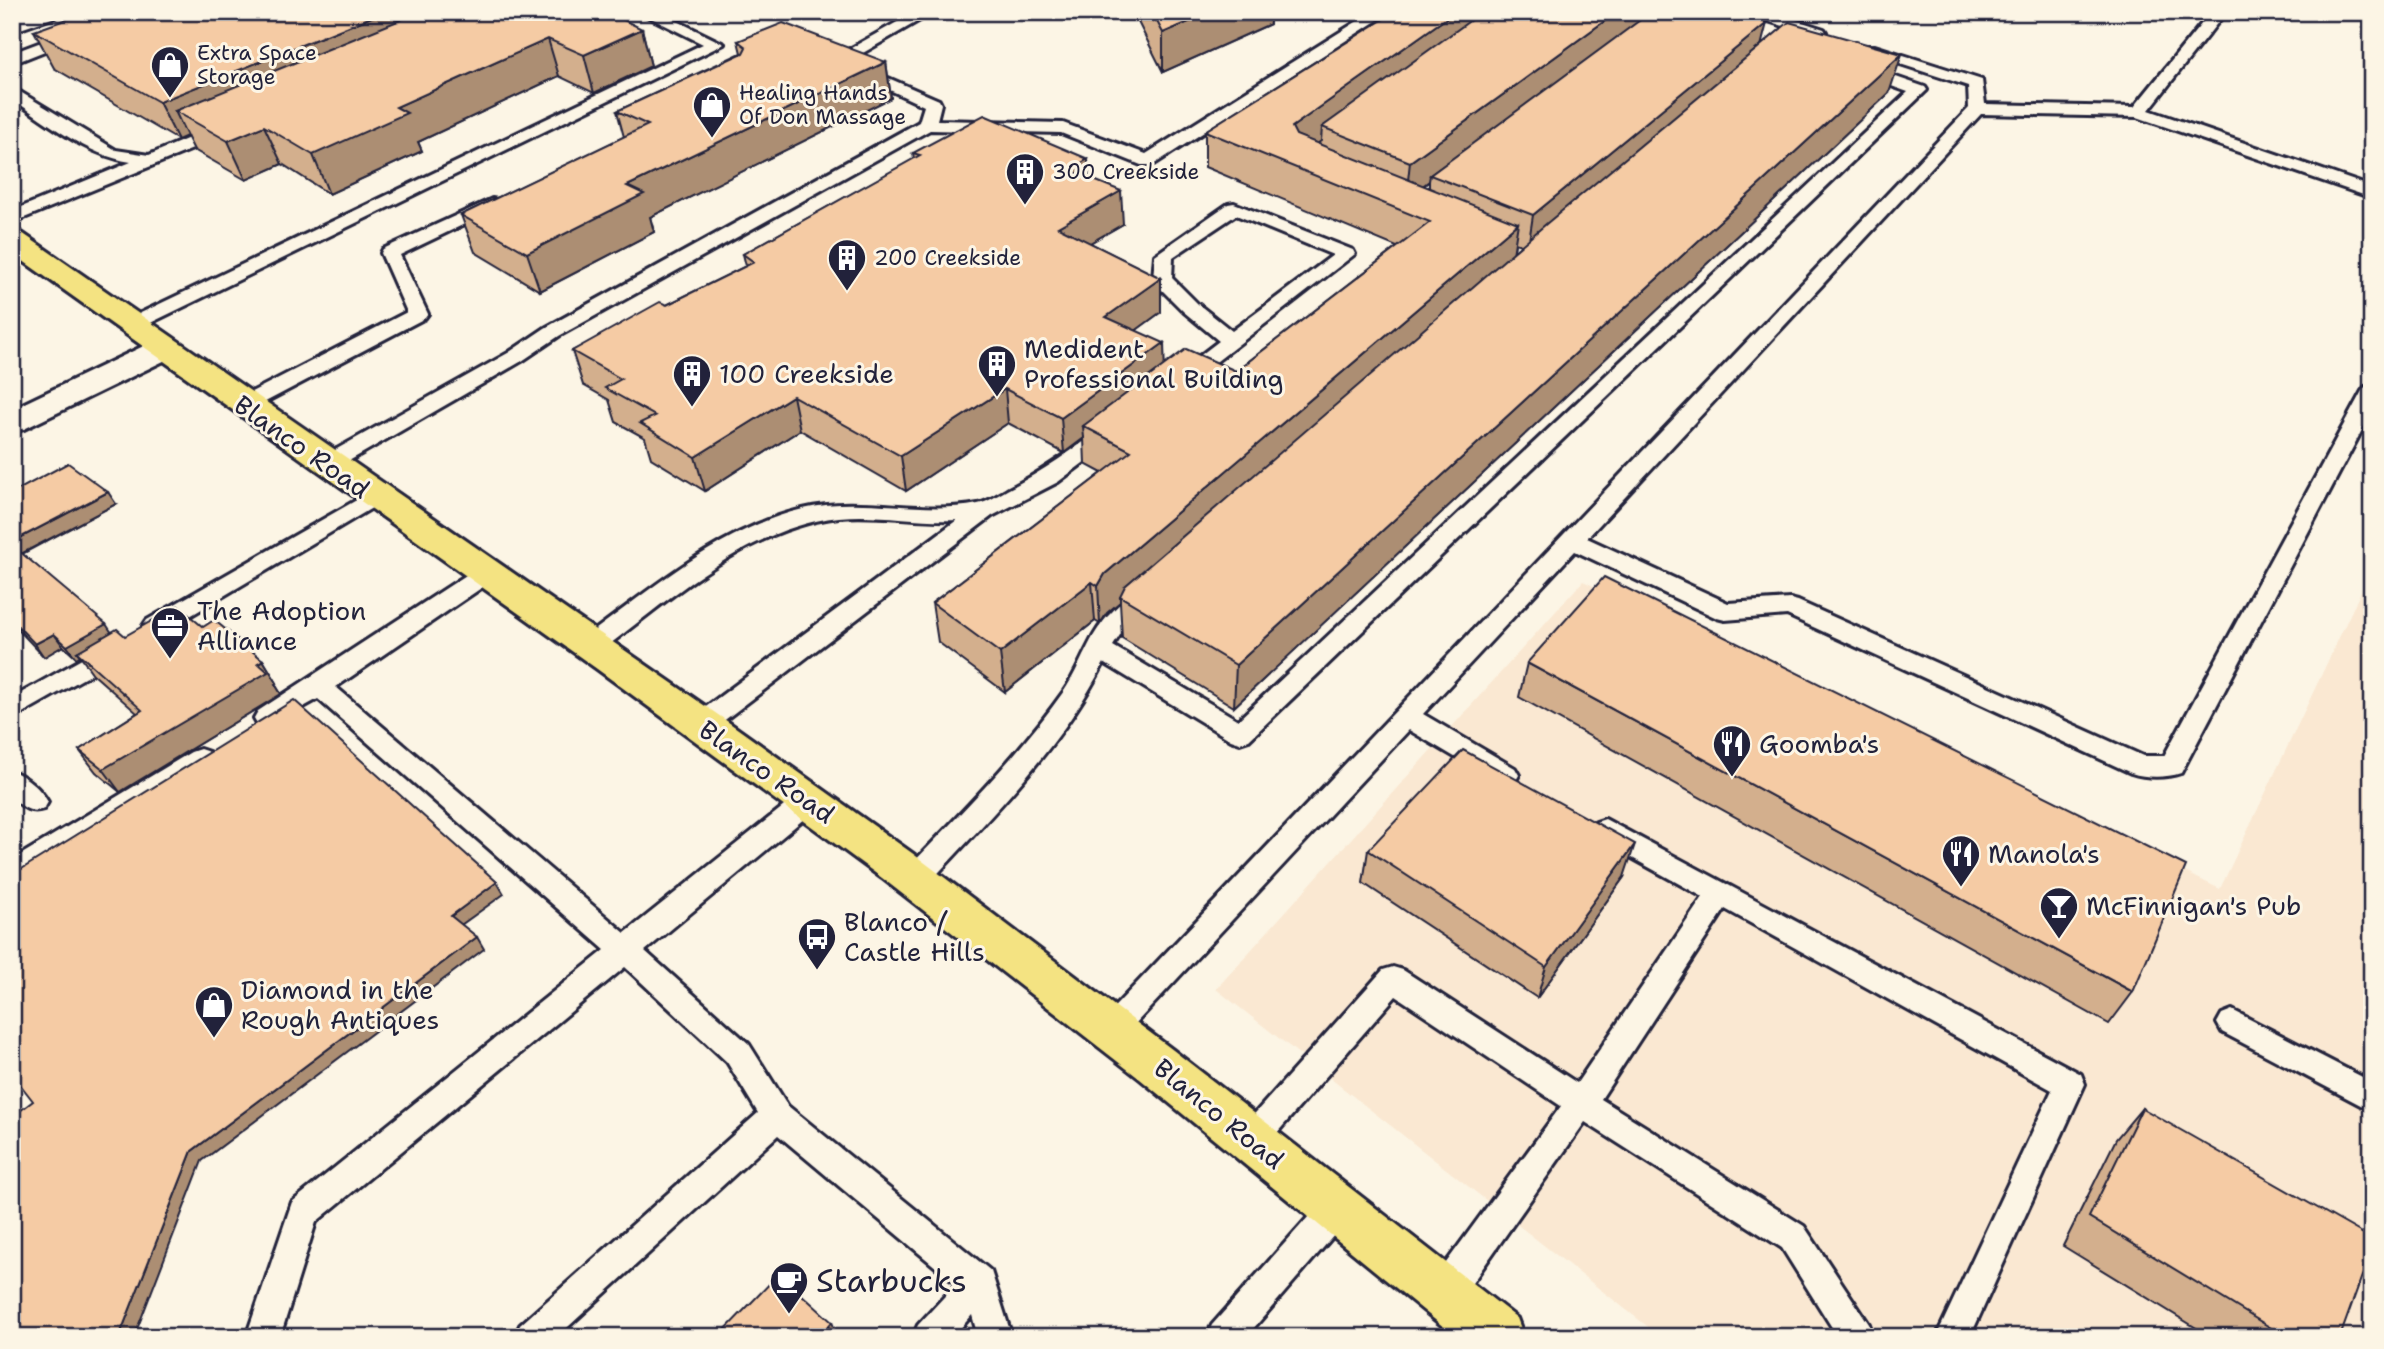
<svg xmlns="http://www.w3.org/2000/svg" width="2384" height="1349" font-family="'Shantell Sans',sans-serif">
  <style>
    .built { fill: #fae8d2 }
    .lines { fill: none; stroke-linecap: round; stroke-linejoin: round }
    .lane-casing { stroke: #22223b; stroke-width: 6 }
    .street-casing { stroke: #22223b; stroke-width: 6 }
    .secondary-casing { stroke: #22223b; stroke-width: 6 }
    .primary-casing { stroke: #22223b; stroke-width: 6 }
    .lane { fill: #fcf5e5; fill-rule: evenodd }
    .street { fill: #fcf5e5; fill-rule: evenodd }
    .secondary { fill: #fcf5e5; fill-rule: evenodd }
    .primary { fill: #f4e382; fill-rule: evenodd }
    .wall { fill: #d3af8d; stroke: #22223b; stroke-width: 2; fill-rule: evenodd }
    .shaded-wall { fill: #ac8e73; stroke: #22223b; stroke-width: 2 }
    .building { fill: #f5cba4; stroke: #22223b; stroke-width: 2 }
    .labels { text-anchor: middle; stroke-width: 6; stroke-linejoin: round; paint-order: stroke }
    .far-poi-label { font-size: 21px; fill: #22223b; stroke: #fcf5e5; text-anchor: start }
    .poi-label { font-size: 26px; fill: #22223b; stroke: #fcf5e5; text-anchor: start }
    .street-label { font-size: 26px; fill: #22223b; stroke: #fcf5e5 }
    .near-poi-label { font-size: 32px; fill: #22223b; stroke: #fcf5e5; text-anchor: start }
  </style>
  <rect width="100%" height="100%" fill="#fcf5e5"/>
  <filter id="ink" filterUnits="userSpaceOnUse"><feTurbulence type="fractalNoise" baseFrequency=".0143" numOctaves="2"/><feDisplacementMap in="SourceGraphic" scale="14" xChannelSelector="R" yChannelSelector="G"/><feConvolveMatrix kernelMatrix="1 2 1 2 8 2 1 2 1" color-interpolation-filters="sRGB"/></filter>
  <g filter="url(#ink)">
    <polygon class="built" points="2372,568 2372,1337 1661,1337 1216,989 1583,581 2220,889"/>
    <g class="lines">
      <g class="lane-casing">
        <g id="lane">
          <polygon points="121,12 143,12 12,64 12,53"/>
          <polygon points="639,12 659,12 724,44 138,329 124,329 121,325 124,321 703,44"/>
          <polygon points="915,12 934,12 849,61 939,100 941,104 937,120 1063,123 1146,154 1372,12 1390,12 1153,165 1141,165 1061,133 930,130 559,336 522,361 335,469 319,469 316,464 319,459 508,353 545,328 919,122 924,106 828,61"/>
          <polygon points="1747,12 1771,12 1824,29 1826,32 1824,35 1812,35 1749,15"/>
          <path d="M2211,12H2226L2149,110L2372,187V198L2137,117L1981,114L1587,538L1728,603L1790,599L1798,601L2143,756H2164L2362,391L2365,387L2372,385V411L2181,773C2166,778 2146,778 2131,773L1787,615L1725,620L1717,618L1575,551L1423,714L1515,768L1519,775L1515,782L1506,785L1497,782L1409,730L1121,1039L1111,1043L1101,1039L1096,1030L1101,1021L1969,108L1968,86L1863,52L1861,49L1863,46H1875L1982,80L1985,104L2134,107Z"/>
          <path d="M1864,66L1925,87L1927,90L1249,740L1240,743L1231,740L1104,663C1060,749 989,818 924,888L914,891L904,888L900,880L904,872C960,814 1017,757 1064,691C1081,667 1089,634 1111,613C1123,601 1138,584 1155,589L1159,595L1125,627L1113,646L1238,720L1908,92L1858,74L1856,71L1858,68Z"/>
          <path d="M12,87L116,150L149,155L215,127L221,126L229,131L227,135L12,223V211L131,162C86,155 50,124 12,99Z"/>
          <polygon points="492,199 498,200 501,204 498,208 400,255 428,314 425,318 250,410 236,410 233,405 236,400 407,312 381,253 383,249"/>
          <path d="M1234,203L1353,250L1355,254L1190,382H1176L1173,378L1176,374L1219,341L1184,312L1155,283L1153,279L1155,255L1228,204ZM1236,215L1333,255L1232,331L1198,304L1172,278L1173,257Z"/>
          <path d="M1112,424L1119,426L1123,431L1119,436L1058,482L992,516L709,732L700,734L691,732L687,725L691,718L957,520C918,522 877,513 839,517C746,528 669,600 598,653L589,656L580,653L577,647L580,641C649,591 719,529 803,509C861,495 920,515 978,504C988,502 998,495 1007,490C1042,472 1073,450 1105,426Z"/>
          <polygon points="374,490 382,492 385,497 382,502 163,632 155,634 147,632 143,626 147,620"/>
          <polygon points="485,566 493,568 497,574 493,580 336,687 625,933 799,794 808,791 817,794 821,801 817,808 645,951 749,1044 788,1106 991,1271 1012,1337 978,1337 972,1315 953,1337 913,1337 918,1325 956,1284 778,1135 557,1337 515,1337 520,1325 758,1113 727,1062 625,967 316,1222 280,1337 246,1337 292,1202 605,950 318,699 267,727 258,725 254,718 258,711 477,568"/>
          <polygon points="114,641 123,644 126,650 123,656 12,719 12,698"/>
          <polygon points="200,749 209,752 213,759 209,766 22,882 12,885 12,860 191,752"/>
          <path d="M12,771C26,776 41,789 48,802L44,809C29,814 23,807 12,797Z"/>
          <polygon points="1605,819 2081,1074 2085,1084 1970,1337 1936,1337 2052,1090 1725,909 1601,1099 1804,1226 1869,1324 1874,1337 1838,1337 1782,1248 1585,1122 1456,1306 1444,1310 1432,1306 1427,1294 1432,1282 1561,1106 1396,996 1262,1150 1251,1154 1240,1150 1236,1140 1240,1130 1383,970 1393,967 1403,970 1577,1083 1703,897 1596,838 1592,830 1596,822"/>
          <polygon points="2232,1010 2372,1082 2372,1111 2222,1032 2217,1023 2222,1014"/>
          <polygon points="1337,1193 1348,1197 1353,1208 1348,1219 1246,1337 1207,1337 1212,1325 1326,1197"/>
        </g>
      </g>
      <g class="street-casing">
        <polygon id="street" points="163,340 174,342 179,349 174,356 24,429 12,432 12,409 152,342"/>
      </g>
      <g class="secondary-casing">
        <polygon id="secondary" points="24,12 59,12 55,17 12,32 12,17"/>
      </g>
      <g class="primary-casing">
        <polygon id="primary" points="12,230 22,233 724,719 912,853 1173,1050 1517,1318 1524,1337 1456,1337 1140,1079 882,878 597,669 12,253"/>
      </g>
      <use href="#lane" class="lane"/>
      <use href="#street" class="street"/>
      <use href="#secondary" class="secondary"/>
      <use href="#primary" class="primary"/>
    </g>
    <g class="wall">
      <polygon points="1133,12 1278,12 1270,16 1270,24 1163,72"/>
      <path d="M1395,12H1650V13L1761,45L1889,93L1234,707L1122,638L1120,602L1107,613L1100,624L1095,621L1005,692L938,642L932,603L1102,473L1085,464L1084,438L1064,453L1008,423L906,491L800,430L705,491L651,458L645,438L616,422L609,400L583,385L572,351L746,266L743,254L914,159L913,153L1089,178L1123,224L1090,243L1161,278V312L1136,330L1165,365L1236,371L1397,247L1205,167V131ZM1429,181V188L1423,186L1425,185ZM1515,243L1521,245L1514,252Z"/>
      <polygon points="642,29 651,66 594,93 559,76 418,142 422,151 329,194 282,164 246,180 194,150 187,136 178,140 54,68 34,31"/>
      <polygon points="738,41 886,62 891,98 650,217 654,232 540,291 475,252 461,215 624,137 617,111 741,53"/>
      <polygon points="12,493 116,504 22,554 111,632 125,636 203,627 263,660 277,683 275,684 281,694 120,792 96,772 79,750 137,713 93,674 80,656 76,658 63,646 44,657 12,623"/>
      <polygon points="1527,663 2133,992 2109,1024 1519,697"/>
      <polygon points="1368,850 1624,877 1537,998 1363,883"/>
      <polygon points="2142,1108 2340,1337 2211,1337 2063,1246 2116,1139"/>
    </g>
    <g class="shaded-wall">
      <polygon points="384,12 487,12 175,111 187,136 178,140 159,102"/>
      <polygon points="1212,12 1278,12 1270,16 1270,24 1163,72 1163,33"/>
      <polygon points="1455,12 1499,12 1322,127 1321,141 1290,163 1292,127"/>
      <polygon points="1617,12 1650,12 1649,18 1430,175 1429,181 1406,199 1410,162"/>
      <polygon points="1767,23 1759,54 1528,248 1533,215"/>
      <polygon points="642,29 651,66 594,93 584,55"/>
      <polygon points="548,39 559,76 418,142 422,151 329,194 313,155 396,107"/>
      <polygon points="1902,54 1889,93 1234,707 1236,665"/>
      <polygon points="886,62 891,98 650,217 654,232 540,291 527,253 627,186"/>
      <polygon points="264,126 282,164 246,180 228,141"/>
      <polygon points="1088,159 1089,191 1069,170"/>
      <polygon points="1121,191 1123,224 1060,260 1058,227"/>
      <polygon points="1518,223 1512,261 1120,596 1120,602 1107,613 1100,624 1098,586 1105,574"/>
      <polygon points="1161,278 1161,312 1108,351 1106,317"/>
      <polygon points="1164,343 1165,377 1083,426 1084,438 1064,453 1061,418"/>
      <polygon points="1005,389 1008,423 906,491 901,456"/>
      <polygon points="793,396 800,430 705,491 695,457"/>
      <polygon points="108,492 116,504 19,555 12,546 12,542"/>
      <polygon points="1092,582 1095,621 1005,692 1000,653"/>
      <polygon points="106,624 114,636 77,652 80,656 76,658 67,646"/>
      <polygon points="54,634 63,646 44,657 35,644"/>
      <polygon points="263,660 277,683 275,684 281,694 120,792 103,769"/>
      <polygon points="1635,844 1624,877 1537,998 1546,967"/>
      <polygon points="497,882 504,894 458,927 451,916"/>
      <polygon points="477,937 484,949 202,1161 134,1337 119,1337 192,1151"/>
      <polygon points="832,1322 838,1337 819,1337"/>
    </g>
    <g class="building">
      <polygon points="87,12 384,12 159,102 34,31"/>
      <polygon points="420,12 608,12 642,29 584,55 548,39 396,107 407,113 313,155 264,126 228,141 175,111"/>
      <polygon points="1152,12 1212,12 1163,33"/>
      <polygon points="1395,12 1455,12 1292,127 1296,135 1518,223 1105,574 1098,586 1092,582 1000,653 932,603 1131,451 1083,426 1186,349 1236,371 1430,222 1205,131"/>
      <polygon points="1482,12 1617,12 1410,162 1322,127"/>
      <polygon points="1651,12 1733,12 1767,23 1533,215 1430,175"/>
      <polygon points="1789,22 1902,54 1236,665 1120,596 1125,586 1546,224"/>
      <polygon points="783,23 886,62 627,186 644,194 527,253 461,215 648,125 617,111 743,53 746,47 738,41"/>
      <polygon points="984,115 1088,159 1069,170 1121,191 1058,227 1161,278 1106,317 1164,343 1061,418 1005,389 901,456 793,396 695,457 640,423 655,416 605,388 621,379 572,351 660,302 667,305 754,262 743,254 920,155 913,153"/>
      <polygon points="68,463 108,492 12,542 12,493"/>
      <polygon points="12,545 106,624 67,646 54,634 35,644 12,620"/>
      <polygon points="1604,577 2186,866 2133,992 1527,663"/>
      <polygon points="178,606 203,627 214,620 263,660 258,663 268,672 103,769 79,750 142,710 77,652 117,629 125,636"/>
      <polygon points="294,700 497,882 451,916 477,937 192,1151 119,1337 12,1337 12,1117 33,1101 12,1074 12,875"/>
      <polygon points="1463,750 1635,844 1546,967 1368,850"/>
      <polygon points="2142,1108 2372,1239 2372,1248 2340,1337 2286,1337 2089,1217"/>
      <polygon points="779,1274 832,1322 819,1337 718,1337"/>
    </g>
  </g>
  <defs>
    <g id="shop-pin" transform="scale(2.0125)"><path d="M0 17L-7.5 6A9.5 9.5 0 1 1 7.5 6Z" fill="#22223b" stroke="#fcf5e5"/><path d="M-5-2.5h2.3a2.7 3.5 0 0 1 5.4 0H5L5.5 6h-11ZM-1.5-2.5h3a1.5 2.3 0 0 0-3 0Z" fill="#fff"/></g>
    <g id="building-pin" transform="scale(2.0125)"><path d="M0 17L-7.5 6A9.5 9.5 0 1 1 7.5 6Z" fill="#22223b" stroke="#fcf5e5"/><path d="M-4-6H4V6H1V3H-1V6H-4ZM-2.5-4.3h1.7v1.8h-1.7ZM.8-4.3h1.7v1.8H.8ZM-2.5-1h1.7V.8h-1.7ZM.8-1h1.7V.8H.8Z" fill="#fff"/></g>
    <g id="office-pin" transform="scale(2.0125)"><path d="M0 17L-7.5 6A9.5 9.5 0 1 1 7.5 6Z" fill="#22223b" stroke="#fcf5e5"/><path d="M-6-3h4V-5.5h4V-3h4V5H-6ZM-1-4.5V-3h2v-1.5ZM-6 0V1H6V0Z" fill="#fff"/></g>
    <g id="restaurant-pin" transform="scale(2.0125)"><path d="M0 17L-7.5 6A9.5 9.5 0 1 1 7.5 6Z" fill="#22223b" stroke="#fcf5e5"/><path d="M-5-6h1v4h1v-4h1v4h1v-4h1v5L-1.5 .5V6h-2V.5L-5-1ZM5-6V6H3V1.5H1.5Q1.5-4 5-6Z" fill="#fff"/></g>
    <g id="bar-pin" transform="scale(2.0125)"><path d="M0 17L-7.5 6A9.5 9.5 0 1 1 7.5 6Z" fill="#22223b" stroke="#fcf5e5"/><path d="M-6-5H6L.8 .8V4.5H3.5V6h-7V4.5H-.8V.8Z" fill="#fff"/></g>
    <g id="bus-pin" transform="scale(2.0125)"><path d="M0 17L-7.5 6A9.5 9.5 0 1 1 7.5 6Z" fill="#22223b" stroke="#fcf5e5"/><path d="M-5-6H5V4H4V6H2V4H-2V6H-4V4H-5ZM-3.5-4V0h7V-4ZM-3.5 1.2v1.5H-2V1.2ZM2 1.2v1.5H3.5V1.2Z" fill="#fff"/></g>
    <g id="cafe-pin" transform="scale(2.0125)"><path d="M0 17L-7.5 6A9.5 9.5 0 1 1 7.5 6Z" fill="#22223b" stroke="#fcf5e5"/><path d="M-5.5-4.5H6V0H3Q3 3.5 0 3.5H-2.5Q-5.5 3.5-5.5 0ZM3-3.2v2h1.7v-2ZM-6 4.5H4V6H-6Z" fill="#fff"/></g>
  </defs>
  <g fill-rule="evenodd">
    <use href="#shop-pin" x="170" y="65"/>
    <use href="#shop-pin" x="712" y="105"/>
    <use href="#building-pin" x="1025" y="172"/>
    <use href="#building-pin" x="847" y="258"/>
    <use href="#building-pin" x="997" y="364"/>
    <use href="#building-pin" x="692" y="374"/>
    <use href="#office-pin" x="170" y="626"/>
    <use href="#restaurant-pin" x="1732" y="744"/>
    <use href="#restaurant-pin" x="1961" y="854"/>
    <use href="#bar-pin" x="2059" y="906"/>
    <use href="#bus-pin" x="817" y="937"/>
    <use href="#shop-pin" x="214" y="1005"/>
    <use href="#cafe-pin" x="789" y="1281"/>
  </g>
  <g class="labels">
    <g class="far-poi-label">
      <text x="197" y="60">Extra Space<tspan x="197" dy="24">Storage</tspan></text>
      <text x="739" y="100">Healing Hands<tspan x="739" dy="24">Of Don Massage</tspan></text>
      <text x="1052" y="179">300 Creekside</text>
      <text x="874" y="265">200 Creekside</text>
    </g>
    <g class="poi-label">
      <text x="1024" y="358">Medident<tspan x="1024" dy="30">Professional Building</tspan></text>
      <text x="719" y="383">100 Creekside</text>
      <text x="197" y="620">The Adoption<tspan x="197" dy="30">Alliance</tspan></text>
      <text x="1759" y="753">Goomba's</text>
      <text x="1988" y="863">Manola's</text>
      <text x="2086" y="915">McFinnigan's Pub</text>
      <text x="844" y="931">Blanco /<tspan x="844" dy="30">Castle Hills</tspan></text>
      <text x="241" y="999">Diamond in the<tspan x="241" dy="30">Rough Antiques</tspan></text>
    </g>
    <g class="street-label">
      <text transform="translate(302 447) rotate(35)" y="9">Blanco Road</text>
      <text transform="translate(767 772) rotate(35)" y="9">Blanco Road</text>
      <text transform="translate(1219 1114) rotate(39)" y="9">Blanco Road</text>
    </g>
    <g class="near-poi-label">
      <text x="816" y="1292">Starbucks</text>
    </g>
  </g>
  <rect width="2384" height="1349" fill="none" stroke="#fcf5e5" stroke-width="42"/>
  <rect x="21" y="21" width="2342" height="1307" fill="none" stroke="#22223b" stroke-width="2.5" filter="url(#ink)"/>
</svg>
